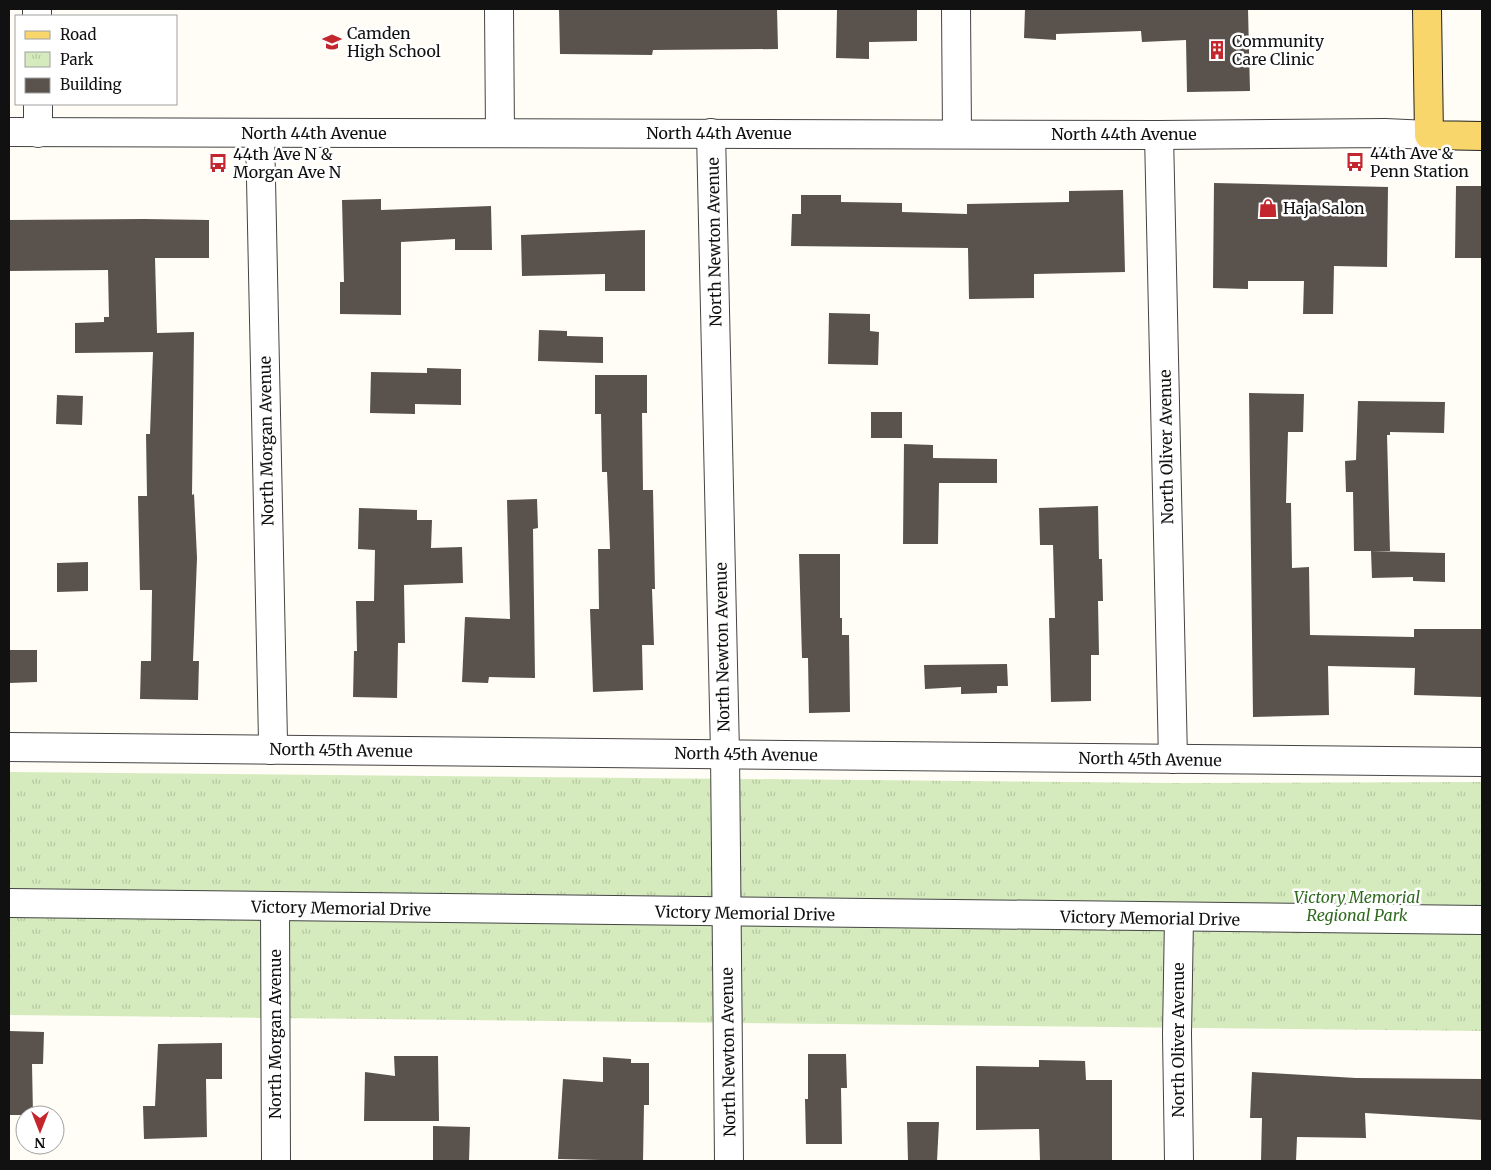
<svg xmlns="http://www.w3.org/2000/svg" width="1491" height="1170" font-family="Merriweather,serif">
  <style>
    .park { fill: url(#park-tufts) }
    .building { fill: #5a524d }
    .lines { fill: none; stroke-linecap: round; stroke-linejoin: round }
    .minor-casing { stroke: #444; stroke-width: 30 }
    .major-casing { stroke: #222; stroke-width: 30 }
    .minor { stroke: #fff; stroke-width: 28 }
    .major { stroke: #f9d66b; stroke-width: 28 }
    .labels { text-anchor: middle; stroke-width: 5; stroke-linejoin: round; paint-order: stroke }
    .poi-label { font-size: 16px; fill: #111; stroke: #fff; text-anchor: start }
    .street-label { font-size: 16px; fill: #111; stroke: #fff }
    .park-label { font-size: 16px; font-style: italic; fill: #2f6b1f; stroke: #fff }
  </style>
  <defs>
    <pattern id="park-tufts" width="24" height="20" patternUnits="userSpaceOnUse" patternTransform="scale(1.25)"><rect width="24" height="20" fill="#d5ebbd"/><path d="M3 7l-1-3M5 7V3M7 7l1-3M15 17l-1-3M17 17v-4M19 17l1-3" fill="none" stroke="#b6c8a1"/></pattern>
  </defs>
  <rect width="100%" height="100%" fill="#fffdf5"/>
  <polygon class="park" points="9,772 1174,783 1482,782 1482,1031 9,1015"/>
  <g class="building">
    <polygon points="559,9 777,9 778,49 653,50 652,55 560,54"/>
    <polygon points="837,9 917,9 917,41 869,42 869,59 836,58"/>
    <polygon points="1025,9 1248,9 1250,91 1187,92 1186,40 1142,42 1141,31 1056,34 1056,40 1024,38"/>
    <polygon points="1214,183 1388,187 1387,267 1334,266 1333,314 1303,314 1304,281 1248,281 1248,289 1213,288"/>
    <polygon points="1456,186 1482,186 1482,258 1455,258"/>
    <polygon points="1123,190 1125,272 1034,274 1034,298 969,299 968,248 791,246 792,214 801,214 801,195 841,195 841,202 902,203 902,212 967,214 967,204 1069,202 1069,191"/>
    <polygon points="381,199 381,210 491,206 492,250 455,250 455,239 401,242 401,315 340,314 340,282 344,282 342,200"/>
    <polygon points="144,219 209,220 209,258 155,258 157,333 194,332 192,495 194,494 197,558 193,661 199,661 198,700 140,699 141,661 151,661 152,590 140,590 138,496 147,496 146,434 150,434 153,352 75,353 75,323 104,322 104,317 109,317 108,270 9,271 9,220"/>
    <polygon points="645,230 645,291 605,291 605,274 522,276 521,235"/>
    <polygon points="829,313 870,314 870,331 879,332 878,365 828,364"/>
    <polygon points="539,330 567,331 567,336 603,337 603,363 538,361"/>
    <polygon points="427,368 461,369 461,405 415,404 415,414 370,413 371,372 427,373"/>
    <polygon points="595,375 647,375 647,413 642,413 643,490 653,490 655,589 652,589 654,645 642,645 643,690 593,692 590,609 599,609 598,549 610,549 607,472 602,472 601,414 595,414"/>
    <polygon points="1249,393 1304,394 1303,432 1288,432 1286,503 1291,503 1292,568 1309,567 1310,635 1414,637 1414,629 1482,629 1482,697 1414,695 1415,668 1328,666 1329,715 1253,717"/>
    <polygon points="57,395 83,396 82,425 56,424"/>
    <polygon points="1358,401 1445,402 1444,433 1390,432 1390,435 1387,435 1390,551 1354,551 1353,492 1346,492 1345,461 1356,460"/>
    <rect x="871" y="412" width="31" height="26"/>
    <polygon points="904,444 933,445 933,458 997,459 997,483 939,483 938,544 903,544"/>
    <polygon points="537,499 538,528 533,529 535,678 489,677 488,683 462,682 465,617 510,619 507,500"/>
    <polygon points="1098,506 1099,559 1102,559 1103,601 1098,601 1099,655 1091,655 1091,701 1051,702 1049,618 1055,618 1053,545 1040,545 1039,508"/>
    <polygon points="359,508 417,510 417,520 432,520 431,548 462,547 463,583 404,585 405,643 398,643 397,698 353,697 354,651 357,651 356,601 374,601 375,550 358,549"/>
    <polygon points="1371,551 1445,553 1445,582 1413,581 1413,577 1372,578"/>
    <polygon points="799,554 840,554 840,618 842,618 842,635 849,635 850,712 809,713 808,658 802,658"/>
    <polygon points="88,562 88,591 57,592 57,563"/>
    <polygon points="9,650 37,650 37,682 9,683"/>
    <polygon points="1007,664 1008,686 997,686 997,693 961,694 961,687 925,689 924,665"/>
    <polygon points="9,1031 44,1032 43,1064 32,1064 33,1115 9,1115"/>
    <polygon points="222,1043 222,1079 206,1079 207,1137 144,1139 143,1106 155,1106 158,1044"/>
    <polygon points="808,1054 846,1054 847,1088 841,1088 842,1144 806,1144 805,1099 808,1099"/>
    <polygon points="394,1056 438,1056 439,1121 364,1121 365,1072 395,1076"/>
    <polygon points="603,1057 631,1059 631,1063 649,1063 649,1105 644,1105 643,1161 558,1159 563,1079 603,1082"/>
    <polygon points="1039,1060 1085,1061 1086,1080 1112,1080 1112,1161 1040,1161 1039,1129 976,1130 976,1066 1039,1067"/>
    <polygon points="1252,1072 1356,1078 1482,1079 1482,1120 1365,1113 1366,1138 1297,1137 1296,1161 1261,1161 1262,1118 1250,1118"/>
    <polygon points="907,1122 939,1122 937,1161 908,1161"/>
    <polygon points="433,1126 470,1127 469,1161 433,1161"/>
  </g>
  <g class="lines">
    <g class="minor-casing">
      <g id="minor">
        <polyline points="37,9 37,16"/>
        <polyline points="499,9 500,133"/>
        <polyline points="956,9 957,133"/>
        <polyline points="38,104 38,133"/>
        <polyline points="9,132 1159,135 1385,133 1429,135"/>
        <polyline points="260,133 273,741 271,750"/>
        <polyline points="711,133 725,753 729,1161"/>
        <polyline points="1159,135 1173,759"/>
        <polyline points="9,747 1482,762"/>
        <polyline points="9,903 1482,920"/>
        <polyline points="275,907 276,1161"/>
        <polyline points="1179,1161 1177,1034 1179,918"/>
      </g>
    </g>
    <g class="major-casing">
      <polyline id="major" points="1427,9 1429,135 1482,136"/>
    </g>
    <use href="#minor" class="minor"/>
    <use href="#major" class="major"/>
  </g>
  <defs>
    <g id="school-bare" transform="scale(1.5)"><path d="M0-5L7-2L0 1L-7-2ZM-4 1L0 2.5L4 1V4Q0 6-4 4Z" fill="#c4262e" stroke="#fff" stroke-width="2.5" paint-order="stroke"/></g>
    <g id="building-bare" transform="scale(1.5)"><path d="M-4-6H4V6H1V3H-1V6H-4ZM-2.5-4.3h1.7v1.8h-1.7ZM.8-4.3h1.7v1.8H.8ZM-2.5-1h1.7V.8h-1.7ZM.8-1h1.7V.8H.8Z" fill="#c4262e" stroke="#fff" stroke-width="2.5" paint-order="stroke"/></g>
    <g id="bus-bare" transform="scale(1.5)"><path d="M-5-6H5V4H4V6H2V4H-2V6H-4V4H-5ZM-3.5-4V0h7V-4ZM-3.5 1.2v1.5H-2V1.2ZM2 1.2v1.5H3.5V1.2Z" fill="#c4262e" stroke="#fff" stroke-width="2.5" paint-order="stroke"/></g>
    <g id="shop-bare" transform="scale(1.5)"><path d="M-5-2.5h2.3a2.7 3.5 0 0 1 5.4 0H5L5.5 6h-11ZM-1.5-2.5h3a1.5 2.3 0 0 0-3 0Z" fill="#c4262e" stroke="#fff" stroke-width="2.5" paint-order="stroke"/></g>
  </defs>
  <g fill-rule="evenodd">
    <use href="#school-bare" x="332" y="42"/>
    <use href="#building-bare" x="1217" y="50"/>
    <use href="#bus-bare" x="1355" y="162"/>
    <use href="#bus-bare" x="218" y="163"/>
    <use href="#shop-bare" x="1268" y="208"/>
  </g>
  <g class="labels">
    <g class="poi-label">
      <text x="347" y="39">Camden<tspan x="347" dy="18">High School</tspan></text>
      <text x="1232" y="47">Community<tspan x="1232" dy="18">Care Clinic</tspan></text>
      <text x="1370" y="159">44th Ave &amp;<tspan x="1370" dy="18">Penn Station</tspan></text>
      <text x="233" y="160">44th Ave N &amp;<tspan x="233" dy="18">Morgan Ave N</tspan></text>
      <text x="1283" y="214">Haja Salon</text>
    </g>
    <g class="street-label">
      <text x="314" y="139">North 44th Avenue</text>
      <text x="719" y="139">North 44th Avenue</text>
      <text x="1124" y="140">North 44th Avenue</text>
      <text transform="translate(714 242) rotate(-91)" y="6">North Newton Avenue</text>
      <text transform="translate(266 441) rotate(-91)" y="6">North Morgan Avenue</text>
      <text transform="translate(1166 447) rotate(-91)" y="6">North Oliver Avenue</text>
      <text transform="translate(722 647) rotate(-91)" y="6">North Newton Avenue</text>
      <text transform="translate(341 750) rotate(1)" y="6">North 45th Avenue</text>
      <text transform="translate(746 754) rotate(1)" y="6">North 45th Avenue</text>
      <text transform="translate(1150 759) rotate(1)" y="6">North 45th Avenue</text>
      <text transform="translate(341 908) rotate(1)" y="6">Victory Memorial Drive</text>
      <text transform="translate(745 913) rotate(1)" y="6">Victory Memorial Drive</text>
      <text transform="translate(1150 918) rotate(1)" y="6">Victory Memorial Drive</text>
      <text transform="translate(275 1034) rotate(-90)" y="6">North Morgan Avenue</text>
      <text transform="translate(1178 1040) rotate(-90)" y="6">North Oliver Avenue</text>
      <text transform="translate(728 1052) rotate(-91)" y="6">North Newton Avenue</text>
    </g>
    <g class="park-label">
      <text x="1357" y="903">Victory Memorial<tspan x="1357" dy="18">Regional Park</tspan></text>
    </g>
  </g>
  <rect width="1491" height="1170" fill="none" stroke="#111111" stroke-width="20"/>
  <rect x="15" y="15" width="162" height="90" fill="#ffffff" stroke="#a0a0a0"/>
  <rect x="25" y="31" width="25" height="8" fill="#f9d66b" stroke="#a0a0a0"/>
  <text x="60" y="40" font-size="15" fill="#111111">Road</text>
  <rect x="25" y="52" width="25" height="15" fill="url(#park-tufts)" stroke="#a0a0a0"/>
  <text x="60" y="65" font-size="15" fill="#111111">Park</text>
  <rect x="25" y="78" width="25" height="15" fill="#5a524d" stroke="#a0a0a0"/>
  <text x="60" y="90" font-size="15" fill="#111111">Building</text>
  <g transform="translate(40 1130) rotate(180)"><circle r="24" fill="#ffffff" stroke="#a0a0a0"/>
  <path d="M0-4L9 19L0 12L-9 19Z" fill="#c4262e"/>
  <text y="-8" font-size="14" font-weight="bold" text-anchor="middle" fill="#111111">N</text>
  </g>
</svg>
